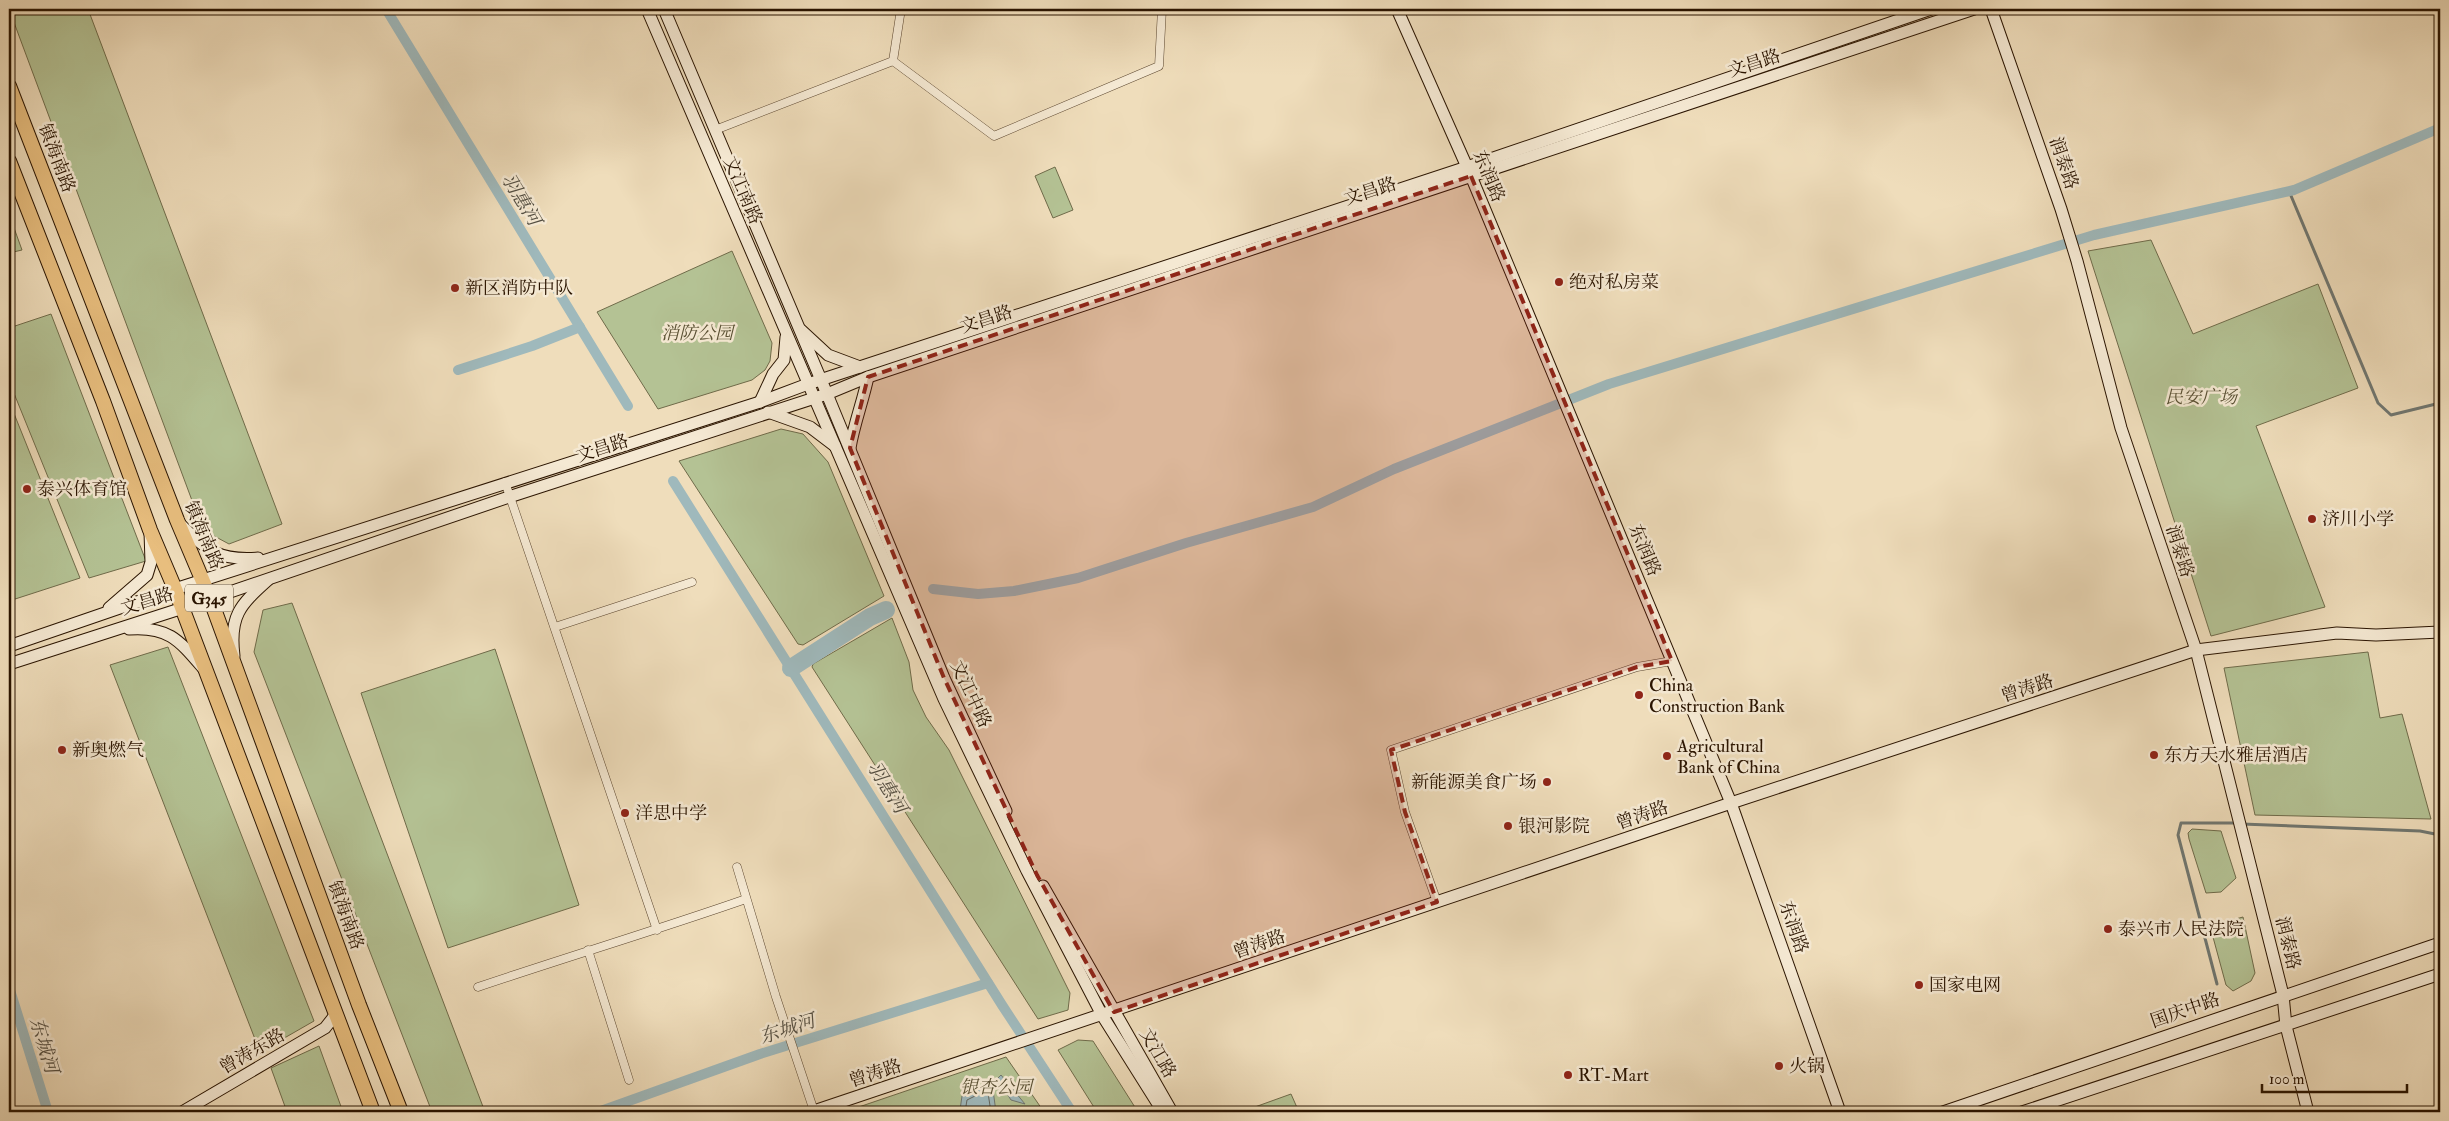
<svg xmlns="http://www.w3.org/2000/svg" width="2449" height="1121" font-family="'IM FELL Double Pica','Noto Serif SC',serif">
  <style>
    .green { fill: #b4c294; stroke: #6f6b4a }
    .water { fill: #9fb9bc; stroke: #707771 }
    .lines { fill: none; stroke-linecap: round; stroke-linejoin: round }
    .shore { stroke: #64665e; stroke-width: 1 }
    .stream { stroke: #707771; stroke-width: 3 }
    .canal { stroke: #9fb9bc; stroke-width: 10 }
    .river { stroke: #9fb9bc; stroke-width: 18 }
    .street-casing { stroke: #5b462f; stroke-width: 9 }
    .secondary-casing { stroke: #2a1400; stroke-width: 13 }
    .highway-casing { stroke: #2a1400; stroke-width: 16 }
    .street { stroke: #f5e9d3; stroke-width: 8 }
    .secondary { stroke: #f5e9d3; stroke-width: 11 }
    .highway { stroke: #e8be7e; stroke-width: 14 }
    .marked { fill: #8f2418; fill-opacity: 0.2; stroke: #8f2418; stroke-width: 4; stroke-dasharray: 10 6; stroke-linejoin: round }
    .poi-dot { fill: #8f2418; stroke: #f5e9d3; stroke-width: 2 }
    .labels { text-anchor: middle; stroke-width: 5; stroke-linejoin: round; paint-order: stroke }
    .shield { fill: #f5e9d3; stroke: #67543f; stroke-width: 1 }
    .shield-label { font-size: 16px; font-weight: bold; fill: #2a1400 }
    .street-label { font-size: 18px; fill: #2a1400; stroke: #f5e9d3 }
    .poi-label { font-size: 18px; fill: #2a1400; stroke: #f5e9d3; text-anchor: start }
    .park-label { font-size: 18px; font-style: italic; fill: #5a5134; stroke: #f5e9d3 }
    .water-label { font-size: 19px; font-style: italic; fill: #534e42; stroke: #f5e9d3 }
  </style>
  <rect width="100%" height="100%" fill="#efddbb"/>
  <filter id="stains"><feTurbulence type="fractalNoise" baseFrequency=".004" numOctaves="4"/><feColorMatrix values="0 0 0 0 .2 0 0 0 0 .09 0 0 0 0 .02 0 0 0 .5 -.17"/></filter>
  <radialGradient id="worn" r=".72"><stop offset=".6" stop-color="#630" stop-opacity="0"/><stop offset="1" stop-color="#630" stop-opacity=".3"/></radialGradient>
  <g class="green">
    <polygon points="9,9 88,9 282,524 229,544 203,530"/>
    <polygon points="1055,167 1073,210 1053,218 1035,176"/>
    <polygon points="9,214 22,250 9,253"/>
    <polygon points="2151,240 2193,334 2318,284 2358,388 2256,426 2325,607 2211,636 2088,251"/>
    <polygon points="732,251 772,343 770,361 765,370 752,380 658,409 597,312"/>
    <polygon points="51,314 146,561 89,578 9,381 9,328"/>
    <polygon points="9,401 80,578 9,601"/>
    <polygon points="781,429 803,434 828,462 884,596 803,645 798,644 679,461"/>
    <polygon points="292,603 485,1112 432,1112 254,652 263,610"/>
    <polygon points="892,618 909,662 913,690 926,717 949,750 1070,993 1068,1010 1038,1019 812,667 813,664"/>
    <polygon points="168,647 314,1021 260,1052 110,665"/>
    <polygon points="495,649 579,905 448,948 361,693"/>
    <polygon points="2368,652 2380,718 2402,714 2431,819 2255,815 2224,668"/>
    <polygon points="2192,829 2221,831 2236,878 2221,892 2206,893 2189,839 2188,833"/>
    <polygon points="2243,917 2255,973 2251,981 2233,991 2226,985 2210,926"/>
    <polygon points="1078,1040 1093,1041 1138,1112 1097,1112 1058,1050"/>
    <polygon points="319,1046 343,1112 287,1112 271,1068"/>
    <polygon points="1006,1057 1044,1112 844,1112"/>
    <polygon points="1291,1094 1299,1112 1241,1112"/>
  </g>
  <polygon class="water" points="1001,1075 1025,1104 1011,1100 1002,1086 993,1090 996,1112 957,1112 960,1110 962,1096 994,1082"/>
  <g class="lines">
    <polyline class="shore" points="965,1112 967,1100 985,1091 988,1093 991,1112"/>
    <g class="stream">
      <polyline points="2289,191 2378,403 2391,415 2440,403"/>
      <polyline points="2242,824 2420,831 2440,835"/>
      <polyline points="2217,984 2178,835 2181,823 2236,823"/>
    </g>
    <g class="canal">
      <polyline points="386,9 628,406"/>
      <polyline points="458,370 532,346 580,327"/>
      <polyline points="673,481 1002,1005 1072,1112"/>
      <polyline points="933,589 978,594 1014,591 1078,578 1186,543 1313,507 1394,469 1609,384 2094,235 2294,190 2440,128"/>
      <polyline points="9,987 48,1112"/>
      <polyline points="598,1112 760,1054 988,983"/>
    </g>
    <polyline class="river" points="791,668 870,617 886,610"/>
    <g class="street-casing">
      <g id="street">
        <polyline points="893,61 901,9"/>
        <polyline points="715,130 893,61 994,136 1159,66 1162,9"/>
        <polyline points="505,482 657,930"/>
        <polyline points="555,627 692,582"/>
        <polyline points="737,867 776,997 814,1111"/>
        <polyline points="1437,902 1405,812 1391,750 1637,667 1672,661"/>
        <polyline points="588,950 629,1080"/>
        <path d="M478,987C567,957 657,930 746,899"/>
      </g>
    </g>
    <g class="secondary-casing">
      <g id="secondary">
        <polyline points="647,9 944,699 1027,871 1102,1015 1163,1112"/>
        <polyline points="664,9 827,394 944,678 1006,811"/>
        <polyline points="1397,9 1471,176 1731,803 1840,1112"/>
        <polyline points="1991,9 2061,209 2077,261 2121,428 2196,650 2283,995 2286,1026 2308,1112"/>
        <polyline points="801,330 828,355 860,367"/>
        <polyline points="760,402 773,374 784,360 786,337"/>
        <polyline points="768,412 810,427 835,446"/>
        <path d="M850,448C854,424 863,401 868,377"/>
        <path d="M181,525C207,551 220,561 258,558"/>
        <polyline points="109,608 147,575 151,562 150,532"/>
        <path d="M129,629C168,626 179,640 203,668"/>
        <polyline points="9,646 175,589 760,402 808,384 1467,167 1931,9"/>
        <path d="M234,656C229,616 240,605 268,580"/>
        <polyline points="9,664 183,608 512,496 827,394 868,377 1974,9"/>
        <polyline points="1043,886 1172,1112"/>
        <polyline points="182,1112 325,1028 336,1014"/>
        <polyline points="811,1112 1731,803 2196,650 2337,633 2376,635 2440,632"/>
        <polyline points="1943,1112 2440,943"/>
        <polyline points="2022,1112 2440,974"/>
      </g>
    </g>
    <g class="highway-casing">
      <g id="highway">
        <polyline points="9,86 177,520 210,598 359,1005 401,1112"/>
        <polyline points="9,161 103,401 150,530 175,589 373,1112"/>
      </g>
    </g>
    <use href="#street" class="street"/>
    <use href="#secondary" class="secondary"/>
    <use href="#highway" class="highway"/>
  </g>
  <path class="marked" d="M1471,176L1672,661L1637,667L1391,750L1405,812L1437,902L1114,1012L1037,875L944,678L850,448L868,377Z"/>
  <g class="poi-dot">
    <circle cx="1559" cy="282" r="5"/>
    <circle cx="455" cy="288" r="5"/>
    <circle cx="27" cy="489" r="5"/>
    <circle cx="2312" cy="519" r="5"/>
    <circle cx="1639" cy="695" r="5"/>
    <circle cx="62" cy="750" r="5"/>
    <circle cx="2154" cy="755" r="5"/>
    <circle cx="1667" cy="756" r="5"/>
    <circle cx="1547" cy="782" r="5"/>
    <circle cx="625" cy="813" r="5"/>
    <circle cx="1508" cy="826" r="5"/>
    <circle cx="2108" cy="929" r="5"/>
    <circle cx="1919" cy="985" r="5"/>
    <circle cx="1779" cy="1066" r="5"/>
    <circle cx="1568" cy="1075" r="5"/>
  </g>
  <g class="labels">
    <rect class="shield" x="185" y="584.5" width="48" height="27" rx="4"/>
    <g class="shield-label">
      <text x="209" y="604">G345</text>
    </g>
    <g class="street-label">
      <text transform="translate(1754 63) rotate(-18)" y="6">文昌路</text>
      <text transform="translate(57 158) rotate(69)" y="6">镇海南路</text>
      <text transform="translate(2064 163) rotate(71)" y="6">润泰路</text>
      <text transform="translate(1489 176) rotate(67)" y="6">东润路</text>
      <text transform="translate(743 190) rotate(67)" y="6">文江南路</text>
      <text transform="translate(1370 191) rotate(-18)" y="6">文昌路</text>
      <text transform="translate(986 319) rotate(-18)" y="6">文昌路</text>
      <text transform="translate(602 448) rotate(-18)" y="6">文昌路</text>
      <text transform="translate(204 535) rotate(67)" y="6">镇海南路</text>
      <text transform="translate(1645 550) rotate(67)" y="6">东润路</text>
      <text transform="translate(2180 551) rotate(72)" y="6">润泰路</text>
      <text transform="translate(147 601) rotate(-17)" y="6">文昌路</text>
      <text transform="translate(2027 688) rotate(-18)" y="6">曾涛路</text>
      <text transform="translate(971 694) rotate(65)" y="6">文江中路</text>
      <text transform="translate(1642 815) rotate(-19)" y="6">曾涛路</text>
      <text transform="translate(346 915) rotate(70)" y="6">镇海南路</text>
      <text transform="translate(1794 927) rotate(71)" y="6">东润路</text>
      <text transform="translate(2288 943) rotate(76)" y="6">润泰路</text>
      <text transform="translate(1259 944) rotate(-19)" y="6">曾涛路</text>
      <text transform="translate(2185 1010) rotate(-19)" y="6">国庆中路</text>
      <text transform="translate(252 1051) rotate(-30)" y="6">曾涛东路</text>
      <text transform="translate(1158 1053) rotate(60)" y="6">文江路</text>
      <text transform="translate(875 1073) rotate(-18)" y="6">曾涛路</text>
    </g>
    <g class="poi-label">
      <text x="1569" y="288">绝对私房菜</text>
      <text x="465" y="294">新区消防中队</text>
      <text x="37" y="495">泰兴体育馆</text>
      <text x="2322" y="525">济川小学</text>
      <text x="1649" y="691">China<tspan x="1649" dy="21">Construction Bank</tspan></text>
      <text x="1677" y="752">Agricultural<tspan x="1677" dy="21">Bank of China</tspan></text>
      <text x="72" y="756">新奥燃气</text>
      <text x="2164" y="761">东方天水雅居酒店</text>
      <text x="1537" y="788" text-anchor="end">新能源美食广场</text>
      <text x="635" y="819">洋思中学</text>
      <text x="1518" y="832">银河影院</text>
      <text x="2118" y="935">泰兴市人民法院</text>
      <text x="1929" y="991">国家电网</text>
      <text x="1789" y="1072">火锅</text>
      <text x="1578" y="1081">RT-Mart</text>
    </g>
    <g class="park-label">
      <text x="697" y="339">消防公园</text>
      <text x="2201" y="403">民安广场</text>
      <text x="996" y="1093">银杏公园</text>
    </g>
    <g class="water-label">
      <text transform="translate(522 199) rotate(59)" y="7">羽惠河</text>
      <text transform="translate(888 787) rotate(58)" y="7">羽惠河</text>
      <text transform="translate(787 1028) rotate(-18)" y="7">东城河</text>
      <text transform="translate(45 1045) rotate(73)" y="7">东城河</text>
    </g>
  </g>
  <rect width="2449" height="1121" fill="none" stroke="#efddbb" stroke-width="30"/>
  <rect x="10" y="10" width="2429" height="1101" fill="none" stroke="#2a1400" stroke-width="2.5"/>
  <rect x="15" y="15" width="2419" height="1091" fill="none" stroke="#2a1400"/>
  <path d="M2262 1084v8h145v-8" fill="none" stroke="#2a1400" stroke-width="2.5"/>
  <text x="2269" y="1084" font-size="15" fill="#2a1400" stroke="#f5e9d3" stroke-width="4" paint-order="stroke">100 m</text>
  <rect width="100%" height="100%" filter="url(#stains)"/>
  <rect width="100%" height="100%" fill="url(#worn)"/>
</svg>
